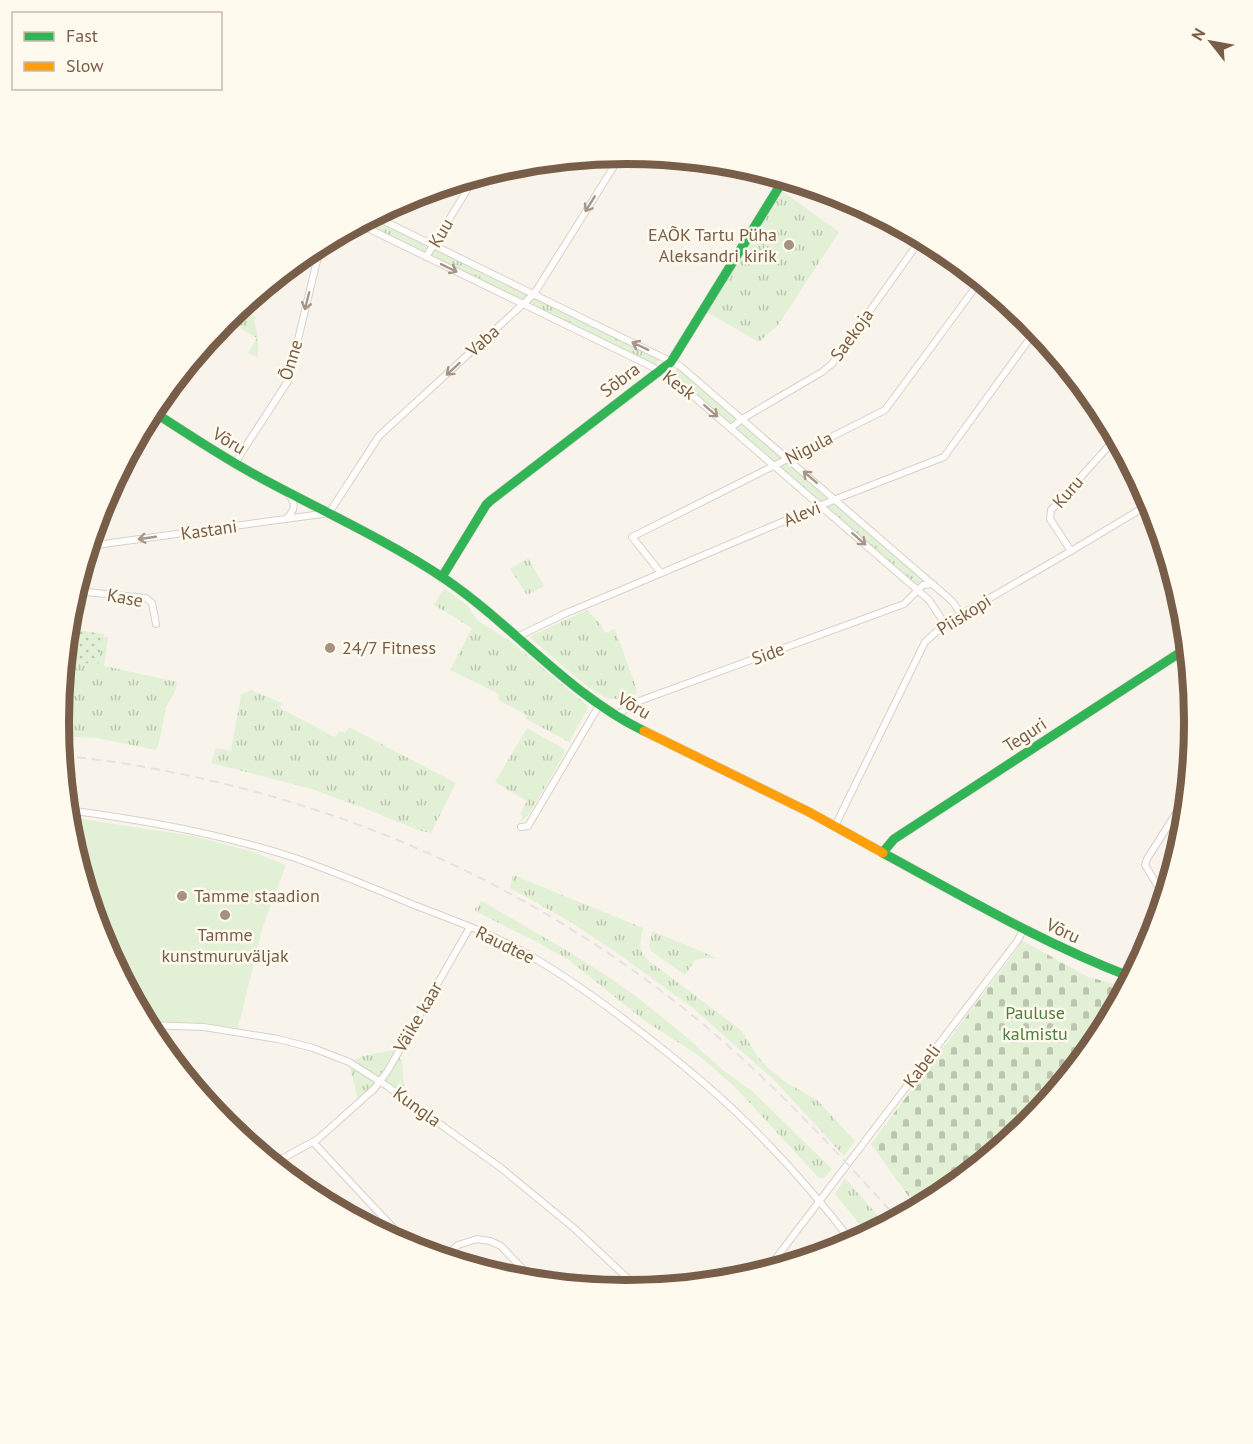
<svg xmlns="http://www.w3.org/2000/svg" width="1253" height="1444" font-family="'PT Sans',sans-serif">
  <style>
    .grass { fill: url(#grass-tufts) }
    .cemetery { fill: url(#cemetery-stones) }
    .garden { fill: url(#garden-dots) }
    .pitch { fill: #e2f0d5 }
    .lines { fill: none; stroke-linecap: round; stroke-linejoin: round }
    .street-casing { stroke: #d7d1c9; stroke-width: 8 }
    .fast-casing { stroke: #d7d0c8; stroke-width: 10 }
    .slow-casing { stroke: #d7d0c8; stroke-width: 10 }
    .street { stroke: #fefdfc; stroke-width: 6 }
    .fast { stroke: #30b455; stroke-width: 9 }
    .slow { stroke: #ff9f0a; stroke-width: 9 }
    .rail { stroke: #e5e2e5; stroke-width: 2; stroke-dasharray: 9 6; stroke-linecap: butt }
    .oneway { stroke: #a79688 }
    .poi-dot { fill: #a59282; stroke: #fffaed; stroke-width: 2 }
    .labels { text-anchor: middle; stroke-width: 5; stroke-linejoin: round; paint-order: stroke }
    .street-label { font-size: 18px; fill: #785e49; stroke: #fffaed }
    .poi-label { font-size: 18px; fill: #785e49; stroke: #fffaed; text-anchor: start }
    .park-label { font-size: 18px; fill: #4d7f40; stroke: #fffaed }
    .rim { fill: none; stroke: #785e49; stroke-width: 8 }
  </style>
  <defs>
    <pattern id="grass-tufts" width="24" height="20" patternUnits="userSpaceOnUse" patternTransform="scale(1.5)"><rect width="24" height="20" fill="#e2f0d5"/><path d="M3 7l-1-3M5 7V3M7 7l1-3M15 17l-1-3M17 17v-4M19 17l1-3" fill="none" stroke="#bcc6af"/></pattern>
    <pattern id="cemetery-stones" width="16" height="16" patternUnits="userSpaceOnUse" patternTransform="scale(1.5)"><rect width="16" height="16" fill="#e2f0d5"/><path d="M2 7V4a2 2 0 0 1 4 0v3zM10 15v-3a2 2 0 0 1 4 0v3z" fill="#bcc6af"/></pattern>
    <pattern id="garden-dots" width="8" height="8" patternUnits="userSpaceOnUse" patternTransform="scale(1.5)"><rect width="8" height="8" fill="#e2f0d5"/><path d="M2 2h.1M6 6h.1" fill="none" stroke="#bcc6af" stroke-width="1.8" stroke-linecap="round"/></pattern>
  </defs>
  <rect width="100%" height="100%" fill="#f8f4eb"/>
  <g class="grass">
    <polygon points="778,188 839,232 778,325 759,342 703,310"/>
    <polygon points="374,216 663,357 656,364 650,366 359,224"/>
    <polygon points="240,308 256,317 254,321 258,337 258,357 248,353 257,338 232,323 234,313"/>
    <polygon points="680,366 928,580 914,586 670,375"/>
    <polygon points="528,558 544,586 527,595 510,569"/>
    <polygon points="445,589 468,606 477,620 510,641 588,706 587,710 569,742 526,719 527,715 498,700 499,694 450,670 472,628 434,605 442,591"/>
    <path d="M587,610L601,625L605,633L615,629L638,693C629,696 620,700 610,699C595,697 545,650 531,638V636Z"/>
    <path d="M67,633L108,637L104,666L177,682C176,695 170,697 166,708C162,722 162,737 156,750L97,738L60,736L59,722Z"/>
    <polygon points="251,690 282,703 280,708 335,737 339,731 345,733 349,727 456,783 431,833 418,830 361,807 312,789 211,763 216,748 231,751 241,695"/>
    <polygon points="527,728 564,749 564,754 528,816 519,822 523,816 520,814 527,801 495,782"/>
    <path d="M513,875L643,928C640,945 637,949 649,961L741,1030L758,1057L770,1070L787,1083L817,1100L855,1141L844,1156L775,1081L693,1008L617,953L569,921L510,888Z"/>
    <polygon points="482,901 569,952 607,976 637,997 684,1035 724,1071 752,1091 832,1169 824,1178 820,1179 734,1086 698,1055 645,1021 569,960 533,940 475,911 475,909"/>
    <polygon points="652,931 717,958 704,958 695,960 685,975 651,951 649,947"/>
    <polygon points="401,1048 398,1055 402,1063 405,1098 381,1081 359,1105 349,1063 360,1057"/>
    <polygon points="845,1178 884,1223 885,1225 868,1234 835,1194"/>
  </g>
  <polygon class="cemetery" points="1023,941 1088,977 1126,987 1099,1038 1028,1124 942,1194 917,1208 871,1144"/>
  <polygon class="garden" points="76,630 104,634 98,664 70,662"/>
  <polygon class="pitch" points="68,817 193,836 250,851 286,865 263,926 238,1028 205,1023 145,1021 102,939 69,832"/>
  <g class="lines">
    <g class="street-casing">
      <g id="street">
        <polyline points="374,216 680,366 952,601 962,615"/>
        <polyline points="359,224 669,375 929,600 945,624"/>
        <polyline points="426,257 475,177"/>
        <polyline points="731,428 742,419 822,372 832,364 921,239"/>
        <polyline points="235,465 240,455 288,381 321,244"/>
        <path d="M286,519C294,511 297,505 289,495"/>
        <polyline points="89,546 329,513 379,436 534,294 621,155"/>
        <polyline points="1071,551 1050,519 1051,510 1116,438"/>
        <polyline points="661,573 632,537 885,410 980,281"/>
        <polyline points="76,591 146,598 152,603 156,624"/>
        <polyline points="517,637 564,614 612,594 836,499 944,457 1036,330"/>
        <polyline points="616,715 642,700 904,604 923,585 933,584"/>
        <path d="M67,810C145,820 223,834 298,859C337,873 376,889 414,905C450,919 487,932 520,950C555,969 589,993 621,1017C672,1055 724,1097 768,1144C798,1175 826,1208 852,1242"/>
        <polyline points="835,826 925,642 945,624 1071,551 1151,503"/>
        <polyline points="521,827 528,826 600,704"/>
        <polyline points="1164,896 1145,865 1147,859 1180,807 1187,801"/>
        <polyline points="1131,977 1140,961"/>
        <polyline points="147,1025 204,1027 278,1039 313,1048 349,1062 387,1086 501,1168 575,1229 639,1289"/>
        <polyline points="313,1142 411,1247"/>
        <polyline points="272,1162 285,1157 318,1139 374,1089 387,1072 470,927"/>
        <polyline points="444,1257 458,1245 477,1239 490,1241 501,1246 534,1281"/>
        <polyline points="767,1270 1018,940 1023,930"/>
      </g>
    </g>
    <g class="fast-casing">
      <g id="fast">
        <path d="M152,411C188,434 223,458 261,478C322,511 387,540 445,579C514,626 568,694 644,731"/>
        <polyline points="442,577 486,505 490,501 671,362 784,179"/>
        <polyline points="883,852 894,839 1187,648"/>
        <path d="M883,853C964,897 1044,944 1131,977"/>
      </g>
    </g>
    <g class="slow-casing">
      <polyline id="slow" points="644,731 809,812 883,853"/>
    </g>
    <use href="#street" class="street"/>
    <use href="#fast" class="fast"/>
    <use href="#slow" class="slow"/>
    <path class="rail" d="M62,756C111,760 160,769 208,780C393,822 564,907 710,1030C777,1087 838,1153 897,1218"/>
  </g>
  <defs><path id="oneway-shaft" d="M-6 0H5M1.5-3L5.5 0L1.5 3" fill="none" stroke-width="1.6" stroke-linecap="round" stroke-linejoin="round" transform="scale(1.5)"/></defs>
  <g class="oneway">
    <use href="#oneway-shaft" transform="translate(590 204) rotate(122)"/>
    <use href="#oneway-shaft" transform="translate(449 268) rotate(26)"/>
    <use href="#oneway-shaft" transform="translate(307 301) rotate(104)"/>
    <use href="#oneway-shaft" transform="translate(640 346) rotate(-154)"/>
    <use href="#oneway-shaft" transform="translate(453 369) rotate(138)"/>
    <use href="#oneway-shaft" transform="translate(711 411) rotate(41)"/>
    <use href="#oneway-shaft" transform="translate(810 477) rotate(-139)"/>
    <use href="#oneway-shaft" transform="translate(147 538) rotate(172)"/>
    <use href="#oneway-shaft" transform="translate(859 539) rotate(41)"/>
  </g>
  <g class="poi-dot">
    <circle cx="789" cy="245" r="6"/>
    <circle cx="330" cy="648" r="6"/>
    <circle cx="182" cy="896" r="6"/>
    <circle cx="225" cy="915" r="6"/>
  </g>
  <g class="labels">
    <g class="street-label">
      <text transform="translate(441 233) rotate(-59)" y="6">Kuu</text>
      <text transform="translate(852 335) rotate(-54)" y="6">Saekoja</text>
      <text transform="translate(483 341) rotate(-42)" y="6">Vaba</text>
      <text transform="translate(291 360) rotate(-73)" y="6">Õnne</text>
      <text transform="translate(620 380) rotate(-37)" y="6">Sõbra</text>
      <text transform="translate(679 385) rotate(37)" y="6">Kesk</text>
      <text transform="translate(229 441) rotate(31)" y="6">Võru</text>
      <text transform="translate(809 448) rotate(-27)" y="6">Nigula</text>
      <text transform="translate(1068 492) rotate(-49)" y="6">Kuru</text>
      <text transform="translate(802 514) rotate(-23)" y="6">Alevi</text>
      <text transform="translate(209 530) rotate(-8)" y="6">Kastani</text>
      <text transform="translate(125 598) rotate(10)" y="6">Kase</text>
      <text transform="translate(964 615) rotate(-32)" y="6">Piiskopi</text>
      <text transform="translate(768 654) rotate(-20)" y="6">Side</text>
      <text transform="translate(634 706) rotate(30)" y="6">Võru</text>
      <text transform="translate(1025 735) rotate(-33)" y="6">Teguri</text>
      <text transform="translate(1063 931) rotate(25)" y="6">Võru</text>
      <text transform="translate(505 945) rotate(26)" y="6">Raudtee</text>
      <text transform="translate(418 1017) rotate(-60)" y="6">Väike kaar</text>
      <text transform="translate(922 1066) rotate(-53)" y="6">Kabeli</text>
      <text transform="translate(417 1107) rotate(36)" y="6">Kungla</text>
    </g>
    <g class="poi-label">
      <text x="777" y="241" text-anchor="end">EAÕK Tartu Püha<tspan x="777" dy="21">Aleksandri kirik</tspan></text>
      <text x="342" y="654">24/7 Fitness</text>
      <text x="194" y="902">Tamme staadion</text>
      <text x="225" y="941" text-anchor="middle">Tamme<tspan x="225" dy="21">kunstmuruväljak</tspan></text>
    </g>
    <g class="park-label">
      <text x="1035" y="1019">Pauluse<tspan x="1035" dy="21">kalmistu</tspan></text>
    </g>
  </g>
  <path d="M0 0H1253V1444H0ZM626 164H627A557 557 0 0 1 1184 721V723A557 557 0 0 1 627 1280H626A557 557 0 0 1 69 723V721A557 557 0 0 1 626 164Z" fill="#fffaed" fill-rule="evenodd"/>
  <path class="rim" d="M626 164H627A557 557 0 0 1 1184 721V723A557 557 0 0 1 627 1280H626A557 557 0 0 1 69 723V721A557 557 0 0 1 626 164Z"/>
  <rect x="12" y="12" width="210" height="78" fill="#fffaed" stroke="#c9bcab" stroke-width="1.5"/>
  <rect x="24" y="32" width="30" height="9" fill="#30b455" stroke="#c9bcab" stroke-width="1.5"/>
  <text x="66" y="42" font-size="18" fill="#785e49">Fast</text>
  <rect x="24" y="62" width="30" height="9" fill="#ff9f0a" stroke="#c9bcab" stroke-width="1.5"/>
  <text x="66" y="72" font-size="18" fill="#785e49">Slow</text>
  <g transform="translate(1211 42) rotate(301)" stroke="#fffaed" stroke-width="4.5" paint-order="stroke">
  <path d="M0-4.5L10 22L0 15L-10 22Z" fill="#785e49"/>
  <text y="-9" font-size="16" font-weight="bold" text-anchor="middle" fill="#785e49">N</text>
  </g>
</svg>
